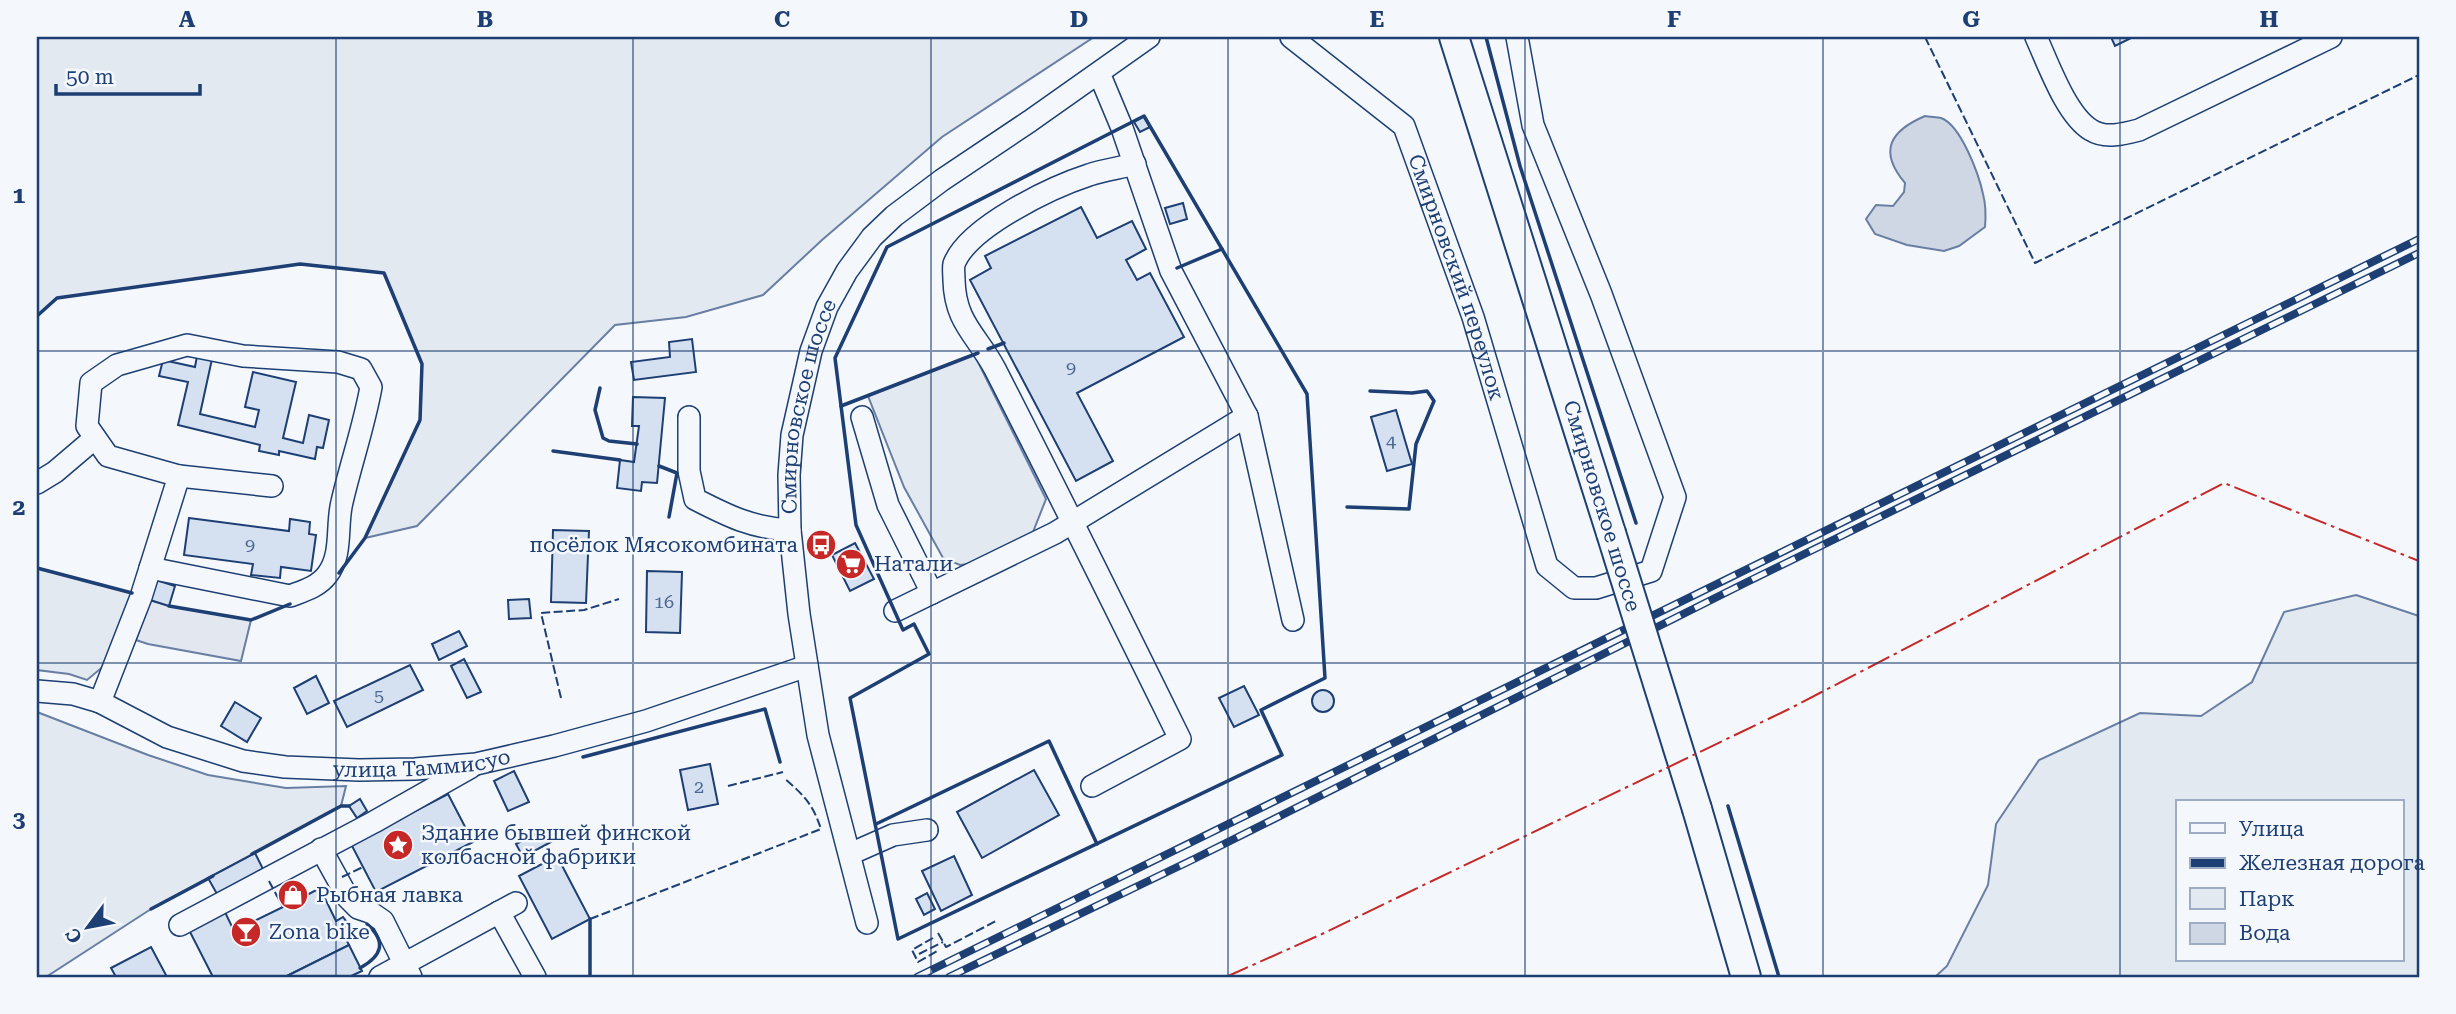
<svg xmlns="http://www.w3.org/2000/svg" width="2456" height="1014" font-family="'Roboto Serif',serif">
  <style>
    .green { fill: #e3e9f0; stroke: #687fa3; stroke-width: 2; fill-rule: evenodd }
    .parking { fill: #e3e8f0; stroke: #687fa3; stroke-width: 2 }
    .water { fill: #cfd7e4; stroke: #687fa3; stroke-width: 2 }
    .building { fill: #d5e0f0; stroke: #1d3f73; stroke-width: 2 }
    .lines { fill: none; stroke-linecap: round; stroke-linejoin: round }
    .minor-casing { stroke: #1d3f73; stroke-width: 24 }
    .major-casing { stroke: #1d3f73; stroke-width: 32 }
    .minor { stroke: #f4f7fb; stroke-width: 21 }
    .major { stroke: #f4f7fb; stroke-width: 28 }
    .rail-casing { stroke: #1d3f73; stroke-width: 8 }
    .rail { stroke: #f4f7fb; stroke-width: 5; stroke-dasharray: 16; stroke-linecap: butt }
    .major-bridge-casing { stroke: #1d3f73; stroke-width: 32; stroke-linecap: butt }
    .major-bridge { stroke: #f4f7fb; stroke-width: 28 }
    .fence { stroke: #1d3f73; stroke-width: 2; stroke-dasharray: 9 3.5; stroke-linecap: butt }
    .wall { stroke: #1d3f73; stroke-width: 3.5 }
    .power { stroke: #c62828; stroke-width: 2; stroke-dasharray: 24 5 3.5 5; stroke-linecap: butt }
    .grid { fill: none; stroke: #1d3f73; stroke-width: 2; stroke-opacity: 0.55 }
    .labels { text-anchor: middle; stroke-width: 5; stroke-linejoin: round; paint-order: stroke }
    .number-label { font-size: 18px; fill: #4b6792 }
    .street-label { font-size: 21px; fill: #1d3f73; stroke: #f4f7fb }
    .poi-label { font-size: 21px; fill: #1d3f73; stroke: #f4f7fb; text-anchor: start }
    .neatline { fill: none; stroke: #1d3f73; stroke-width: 2.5 }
    .grid-label { font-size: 23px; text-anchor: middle; font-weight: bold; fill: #1d3f73 }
  </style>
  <rect width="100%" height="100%" fill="#f4f7fb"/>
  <g class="green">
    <polygon points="37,37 1094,37 942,137 822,240 763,295 686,317 615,325 417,526 365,538 420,420 422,364 384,273 300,264 57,298 37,316"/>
    <polygon points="974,354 1046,499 1033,532 968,564 960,565 943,558 904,487 868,396"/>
    <polygon points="37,568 132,593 105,665 87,680 69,674 37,670"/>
    <path d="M2356,595L2419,616V977H1935L1947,966L1988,885L1996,824L2039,760L2140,713L2201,716L2252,682L2284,612ZM2402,802V960H2178V802Z"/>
    <polygon points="37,712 148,755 208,775 286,788 346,786 341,806 151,909 46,977 37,977"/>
  </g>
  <polygon class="parking" points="150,600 169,606 251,620 241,661 148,644 136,640"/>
  <path class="water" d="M1925,116C1930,117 1937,117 1941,118C1961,125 1979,175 1983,194C1986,205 1986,215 1985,227L1959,246L1944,251L1907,245L1875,234L1866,219L1876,205L1893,206L1904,192L1905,183C1878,151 1890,131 1925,116Z"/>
  <g class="building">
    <polygon points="2111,37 2133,37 2115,46"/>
    <polygon points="1144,116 1150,127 1140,132 1134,122"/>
    <polygon points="1183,203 1187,219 1170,224 1165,208"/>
    <polygon points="1081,207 1097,238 1132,221 1146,249 1126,260 1137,280 1150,273 1184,337 1077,393 1113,461 1076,481 970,280 991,268 985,256"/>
    <polygon points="692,339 696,372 634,380 631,362 670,357 669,342"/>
    <polygon points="197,356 212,359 200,414 255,427 259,410 245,407 253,372 296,382 283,438 303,443 309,415 329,420 323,448 317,447 315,459 279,451 279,455 259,451 260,445 178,425 188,382 159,376 163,360 195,367"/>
    <polygon points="633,397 665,398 657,483 642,482 641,491 617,488 620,460 634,462 639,426 632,426"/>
    <polygon points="1396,410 1412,464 1387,471 1371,417"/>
    <polygon points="189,518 289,531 290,519 310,522 309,534 316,535 311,571 281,567 280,578 251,575 253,564 184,555"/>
    <polygon points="553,530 589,531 586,603 551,602"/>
    <polygon points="855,543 874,579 850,591 832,555"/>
    <polygon points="647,571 682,572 680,633 646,632"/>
    <polygon points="156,580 175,586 169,606 150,600"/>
    <polygon points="529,599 531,618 509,619 508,600"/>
    <polygon points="459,631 467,646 439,660 432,644"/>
    <polygon points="464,659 481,692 467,698 451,666"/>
    <polygon points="410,665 423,690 347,727 334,701"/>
    <polygon points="316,676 329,703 307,714 294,688"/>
    <polygon points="1244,686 1259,715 1234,727 1219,698"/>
    <circle cx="1323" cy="701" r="11"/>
    <polygon points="235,702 261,718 247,742 221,726"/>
    <polygon points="710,764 718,804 688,810 680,770"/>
    <polygon points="1034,770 1059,815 982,858 957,812"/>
    <polygon points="514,771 529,802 508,811 494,781"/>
    <polygon points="448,794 473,842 376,892 351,844"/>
    <polygon points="360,799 367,811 357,818 349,806"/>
    <polygon points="545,829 551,842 523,857 516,844"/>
    <polygon points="255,853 263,869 217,894 208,878"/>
    <polygon points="557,856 590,919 552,939 519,876"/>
    <polygon points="954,856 972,895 941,911 922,871"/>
    <polygon points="298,886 303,897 320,888 336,921 343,917 346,921 348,926 341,929 349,945 285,977 213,977 189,930 225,912 234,931 283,907 277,896"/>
    <polygon points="927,893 935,909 924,915 916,899"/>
    <polygon points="349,945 362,971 349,977 285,977"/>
    <polygon points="151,947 167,977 116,977 111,968"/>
  </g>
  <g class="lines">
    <g class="minor-casing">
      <g id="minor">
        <path id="s1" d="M1291,37L1404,126L1473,317L1547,566L1574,588H1596L1651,571L1675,497L1601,294L1533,125L1517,37"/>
        <path d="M2036,37C2048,63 2066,115 2091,130C2105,139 2124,134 2139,130L2331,37"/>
        <polyline points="1099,73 1122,128 1171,271 1247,416 1293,620"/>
        <path d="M689,417V471L695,499C728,516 752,528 790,530"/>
        <polyline points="862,417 888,505 932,593"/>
        <polyline points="37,483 55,472 95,438"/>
        <path d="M150,568L290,596C303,591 318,587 327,575C343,555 336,525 342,502C351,463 364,426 371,387L361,369L338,362L243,356L187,345L117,365L91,383L87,426L108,456L179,476L272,486"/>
        <polyline points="895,611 1055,533 1247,416"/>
        <path id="s2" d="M37,691L73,694L100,702L167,737L243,761L285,767L359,770L415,769L476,764L554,746L646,721L807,666"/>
        <polyline points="100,702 141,597 179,476"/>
        <path d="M1092,786L1180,739C1119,615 1058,492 995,369C977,335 955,323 954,280C954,275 953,268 954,264C968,227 1052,187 1089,175C1103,170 1120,168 1135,164"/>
        <polyline points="321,849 348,898 358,908 370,912 383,921 411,977"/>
        <polyline points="850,854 893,835 927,830"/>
        <polyline points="499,912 535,977"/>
        <path id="s3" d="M867,923L818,735L799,614L790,530L789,475L792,435L811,351L827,307L847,271L872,237L894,216L942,180L1030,121L1149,37"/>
        <polyline points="180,925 374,822 471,767"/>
        <polyline points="380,977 516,903"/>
      </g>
    </g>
    <g class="major-casing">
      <g id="major">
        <polyline points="1454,37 1611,533"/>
        <polyline points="1697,809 1746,977"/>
      </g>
    </g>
    <use href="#minor" class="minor"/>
    <use href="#major" class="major"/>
    <g class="rail-casing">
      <g id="rail">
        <polyline points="917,977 2419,239"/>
        <polyline points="949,977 1196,858 1741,585 2419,253"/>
      </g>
    </g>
    <use href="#rail" class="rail"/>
    <g class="major-bridge-casing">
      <polyline id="major-bridge" points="1611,533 1697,809"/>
    </g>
    <use href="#major-bridge" class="major-bridge"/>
    <g class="fence">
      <polyline points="1925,37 2035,263 2419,75"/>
      <polyline points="561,698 541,613 584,610 619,599"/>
      <polyline points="728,786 783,772"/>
      <polyline points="342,877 363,867"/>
      <polyline points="269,881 277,896"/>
      <path d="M590,919L821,829C813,805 805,796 785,779"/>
      <polyline points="938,933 946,947 998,920"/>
      <polyline points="933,938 912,950 918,962 939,950"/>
      <polyline points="919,954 943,942"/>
    </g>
    <g class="wall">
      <polyline points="1486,37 1520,166 1636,523"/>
      <polygon points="1144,116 1307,394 1325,678 1261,710 1282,755 898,939 850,698 929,654 914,624 903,630 856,525 835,358 887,247"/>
      <polyline points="1177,268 1222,249"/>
      <polyline points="37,316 57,298 300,264 384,273 422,364 420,420 365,538 339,573"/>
      <polyline points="988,349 1004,343"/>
      <polyline points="600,388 595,410 603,438 609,441 637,444"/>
      <polyline points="841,406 978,353"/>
      <polyline points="553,451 620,460"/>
      <polyline points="659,466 677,473 669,517"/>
      <polyline points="1347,507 1409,509 1416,444 1434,401 1427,391 1412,393 1370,391"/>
      <polyline points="37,568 132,593"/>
      <polyline points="169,606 251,620 290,604"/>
      <polyline points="583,757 765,709 780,762"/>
      <polyline points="1728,806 1779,977"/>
      <polyline points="876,824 1049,741 1097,844"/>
      <polyline points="252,854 341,806 349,806"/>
      <polyline points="151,909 213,876"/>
      <polyline points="590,919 590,977"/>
      <path d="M360,968C382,956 387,942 367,924"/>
    </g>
    <polyline class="power" points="1226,977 1322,934 1789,709 2224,483 2419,561"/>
  </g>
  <path class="grid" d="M336,37V977M633,37V977M931,37V977M1228,37V977M1525,37V977M1823,37V977M2120,37V977M37,351H2419M37,663H2419"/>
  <defs>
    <g id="bus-disc" transform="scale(1.575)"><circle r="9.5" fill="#c62828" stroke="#f4f7fb"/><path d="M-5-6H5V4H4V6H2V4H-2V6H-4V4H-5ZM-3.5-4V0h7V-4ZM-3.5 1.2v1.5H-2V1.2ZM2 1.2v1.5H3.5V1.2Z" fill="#fff"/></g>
    <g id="supermarket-disc" transform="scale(1.575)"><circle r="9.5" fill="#c62828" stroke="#f4f7fb"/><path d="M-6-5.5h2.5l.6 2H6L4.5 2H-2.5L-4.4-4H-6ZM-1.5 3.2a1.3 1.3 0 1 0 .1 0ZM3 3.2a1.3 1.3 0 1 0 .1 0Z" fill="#fff"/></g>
    <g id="sight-disc" transform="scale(1.575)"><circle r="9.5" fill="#c62828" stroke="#f4f7fb"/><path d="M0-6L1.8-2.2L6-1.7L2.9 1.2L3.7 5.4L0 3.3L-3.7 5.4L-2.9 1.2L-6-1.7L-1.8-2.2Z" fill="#fff"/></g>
    <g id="shop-disc" transform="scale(1.575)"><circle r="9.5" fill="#c62828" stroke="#f4f7fb"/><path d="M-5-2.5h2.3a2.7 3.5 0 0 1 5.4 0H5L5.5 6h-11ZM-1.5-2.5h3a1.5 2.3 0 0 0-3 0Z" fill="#fff"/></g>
    <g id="bar-disc" transform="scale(1.575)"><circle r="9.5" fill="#c62828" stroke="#f4f7fb"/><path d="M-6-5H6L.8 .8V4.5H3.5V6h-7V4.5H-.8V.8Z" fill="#fff"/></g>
  </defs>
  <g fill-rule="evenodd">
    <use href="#bus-disc" x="821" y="545"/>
    <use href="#supermarket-disc" x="851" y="564"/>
    <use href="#sight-disc" x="398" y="845"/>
    <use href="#shop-disc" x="293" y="895"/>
    <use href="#bar-disc" x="246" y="932"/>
  </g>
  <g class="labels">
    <g class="number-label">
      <text x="1071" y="374">9</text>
      <text x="1391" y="447">4</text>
      <text x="250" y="551">9</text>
      <text x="664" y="608">16</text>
      <text x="379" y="702">5</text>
      <text x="699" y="793">2</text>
    </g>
    <g class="street-label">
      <text dy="7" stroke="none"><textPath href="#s1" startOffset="304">Смирновский переулок</textPath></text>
      <text dy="7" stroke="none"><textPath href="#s3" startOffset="527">Смирновское шоссе</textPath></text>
      <text transform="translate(1602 506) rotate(73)" y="7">Смирновское шоссе</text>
      <text dy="7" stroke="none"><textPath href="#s2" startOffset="399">улица Таммисуо</textPath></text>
    </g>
    <g class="poi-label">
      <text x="798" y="552" text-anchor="end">посёлок Мясокомбината</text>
      <text x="874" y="571">Натали</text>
      <text x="421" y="840">Здание бывшей финской<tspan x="421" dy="24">колбасной фабрики</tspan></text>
      <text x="316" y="902">Рыбная лавка</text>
      <text x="269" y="939">Zona bike</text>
    </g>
  </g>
  <rect width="2456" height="1014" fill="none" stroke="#f4f7fb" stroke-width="77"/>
  <rect x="2176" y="800" width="228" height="161" fill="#f4f7fb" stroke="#9eadc5" stroke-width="2"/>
  <rect x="2190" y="823" width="35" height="10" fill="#f4f7fb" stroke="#9eadc5" stroke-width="2"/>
  <text x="2239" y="836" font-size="21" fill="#1d3f73">Улица</text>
  <rect x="2190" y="858" width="35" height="10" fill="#1d3f73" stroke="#9eadc5" stroke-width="2"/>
  <text x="2239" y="870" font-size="21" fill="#1d3f73">Железная дорога</text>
  <rect x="2190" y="888" width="35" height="21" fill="#e3e9f0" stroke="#9eadc5" stroke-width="2"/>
  <text x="2239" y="906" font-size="21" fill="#1d3f73">Парк</text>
  <rect x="2190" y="923" width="35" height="21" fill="#cfd7e4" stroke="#9eadc5" stroke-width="2"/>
  <text x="2239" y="940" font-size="21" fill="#1d3f73">Вода</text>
  <g transform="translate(88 927) rotate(238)" stroke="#f4f7fb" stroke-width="5" paint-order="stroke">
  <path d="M0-5L12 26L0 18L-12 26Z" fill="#1d3f73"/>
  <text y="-10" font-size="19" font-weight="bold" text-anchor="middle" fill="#1d3f73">С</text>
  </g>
  <path d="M56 84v10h144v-10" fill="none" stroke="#1d3f73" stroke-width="3.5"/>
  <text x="66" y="84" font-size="21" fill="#1d3f73" stroke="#f4f7fb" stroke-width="5" paint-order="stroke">50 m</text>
  <rect x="38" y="38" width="2380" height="938" class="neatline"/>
  <g class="grid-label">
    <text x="187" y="27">A</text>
    <text x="485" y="27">B</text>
    <text x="782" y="27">C</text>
    <text x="1079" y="27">D</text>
    <text x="1377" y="27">E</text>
    <text x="1674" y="27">F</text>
    <text x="1971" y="27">G</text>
    <text x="2269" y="27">H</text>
    <text x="19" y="203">1</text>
    <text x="19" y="515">2</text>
    <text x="19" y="827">3</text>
  </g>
</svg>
